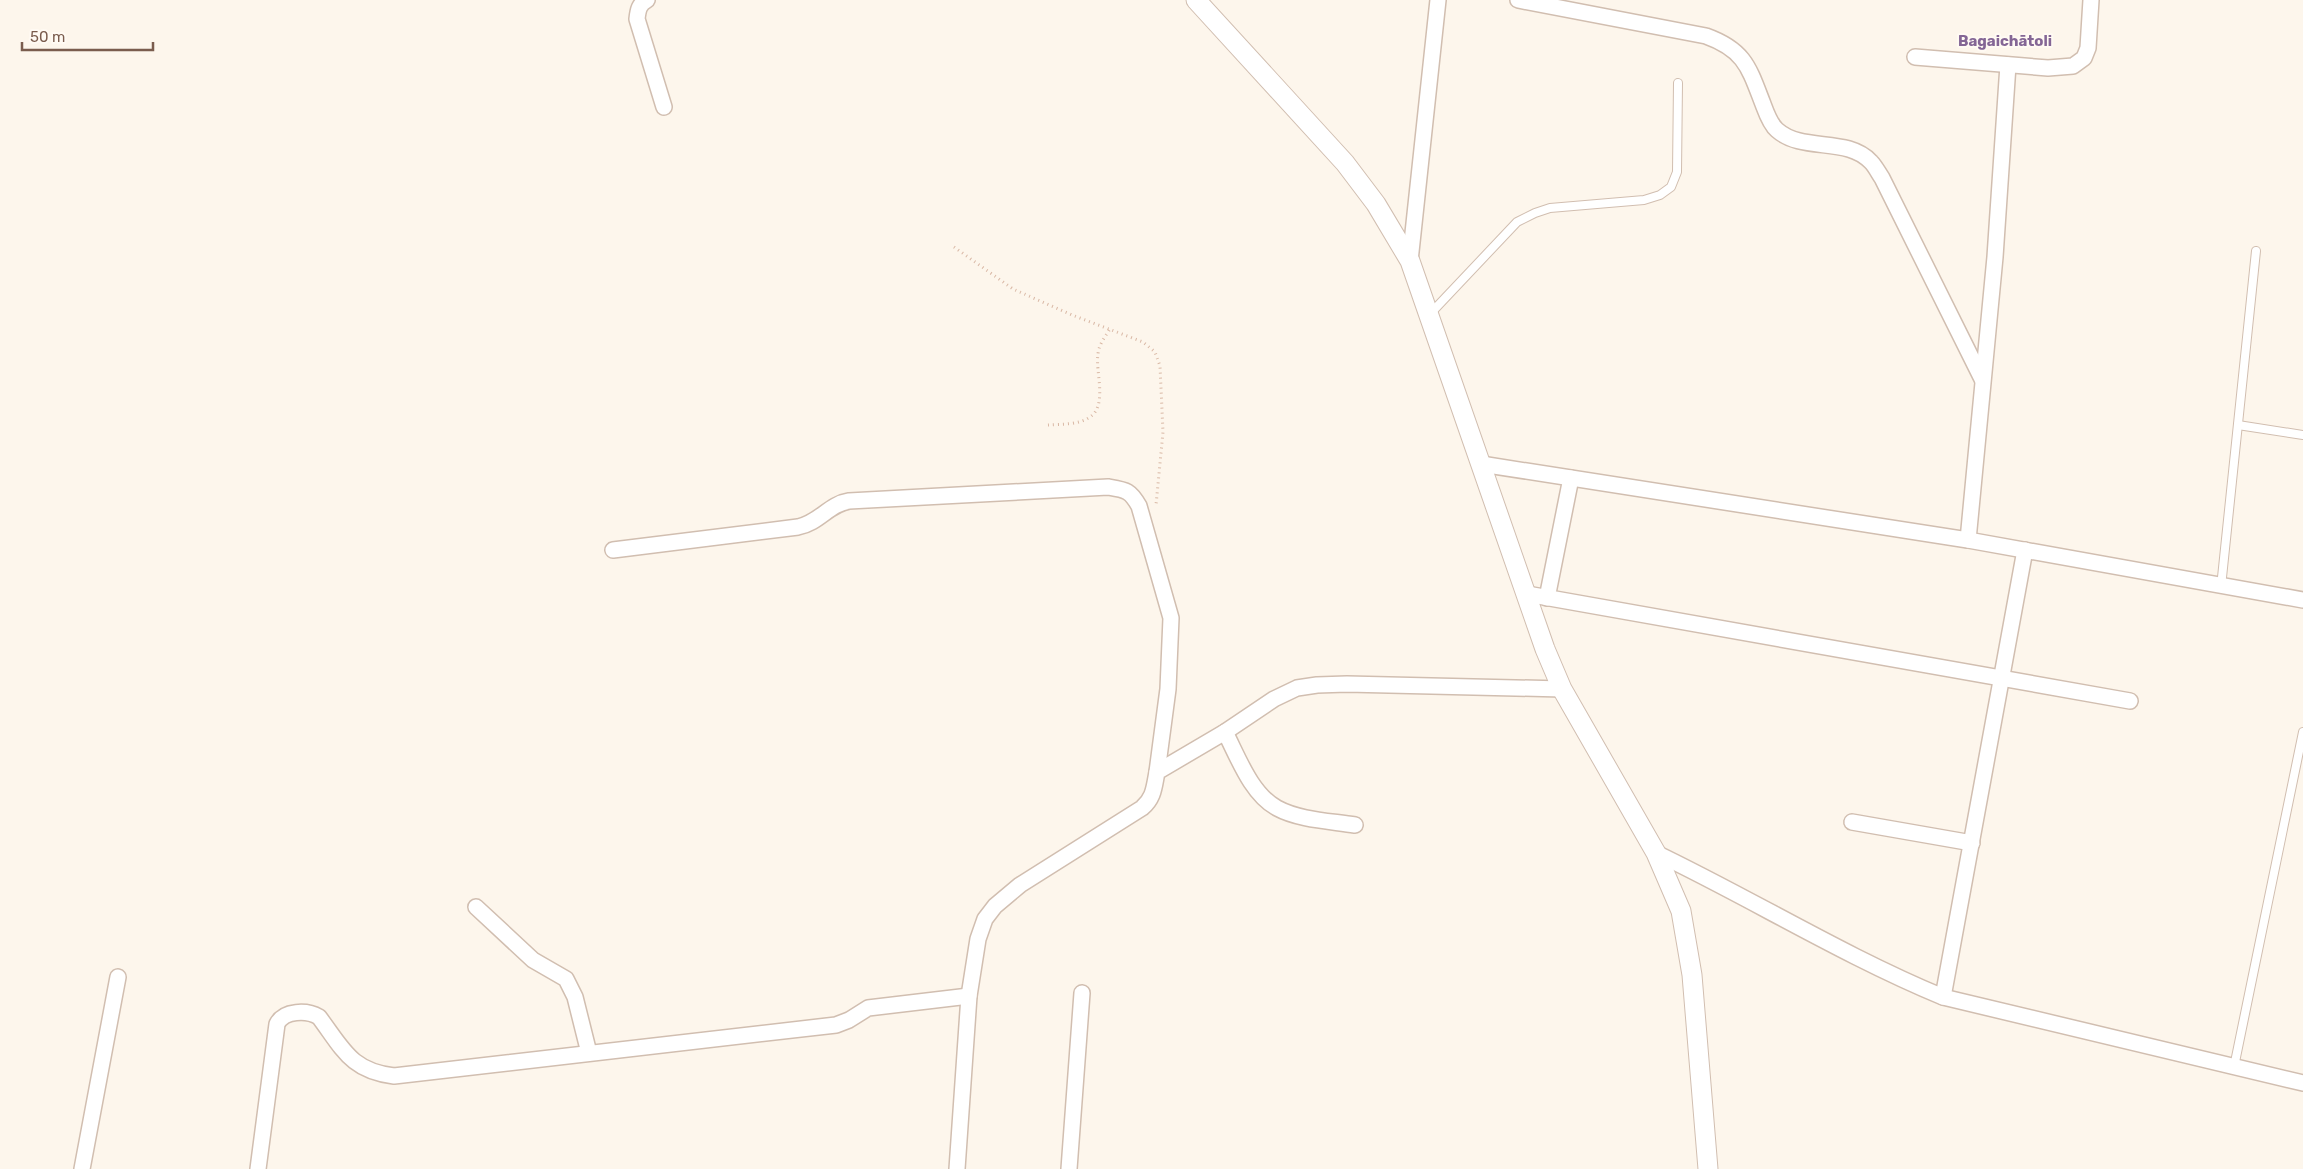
<svg xmlns="http://www.w3.org/2000/svg" width="2303" height="1169" font-family="Rubik,sans-serif">
  <style>
    .lines { fill: none; stroke-linecap: round; stroke-linejoin: round }
    .service-casing { stroke: #d1beb0; stroke-width: 10 }
    .minor-casing { stroke: #d1beb0; stroke-width: 18 }
    .tertiary-casing { stroke: #d1beb0; stroke-width: 21 }
    .path { stroke: #d9b8a5; stroke-width: 3; stroke-dasharray: 1 4; stroke-linecap: butt }
    .service { stroke: #fff; stroke-width: 8 }
    .minor { stroke: #fff; stroke-width: 15 }
    .tertiary { stroke: #fff; stroke-width: 19 }
    .labels { text-anchor: middle; stroke-width: 4; stroke-linejoin: round; paint-order: stroke }
    .neighbourhood-label { font-size: 15px; font-weight: bold; fill: #846695; stroke: #fffaf3 }
  </style>
  <rect width="100%" height="100%" fill="#fdf6ec"/>
  <g class="lines">
    <g class="service-casing">
      <g id="service">
        <polyline points="1430,314 1517,222 1535,213 1550,208 1644,200 1660,195 1671,187 1677,172 1678,83"/>
        <polyline points="2238,425 2303,435"/>
        <polyline points="2221,587 2256,251"/>
        <polyline points="2234,1067 2303,732"/>
      </g>
    </g>
    <g class="minor-casing">
      <g id="minor">
        <path d="M647,0C639,4 638,10 637,19L664,107"/>
        <path d="M1518,0L1706,36C1745,50 1749,68 1763,104C1766,112 1770,124 1777,130C1803,153 1847,136 1871,162C1875,166 1878,172 1882,178L1982,379"/>
        <polyline points="1915,57 2048,68 2073,66 2084,58 2088,48 2091,0"/>
        <polyline points="1410,261 1438,0"/>
        <polyline points="1481,464 1968,540 2303,600"/>
        <polyline points="1968,540 1995,257 2008,65"/>
        <path d="M613,550L798,527C819,523 829,504 849,501L1108,487C1126,490 1130,490 1139,506L1171,618L1168,689L1157,772"/>
        <polyline points="1527,594 2130,701"/>
        <polyline points="1547,598 1571,478"/>
        <path d="M1225,732C1238,757 1251,794 1277,808C1299,820 1330,821 1355,825"/>
        <polyline points="1852,822 1972,843"/>
        <path d="M1656,853C1752,899 1844,956 1943,997L2303,1083"/>
        <polyline points="476,907 533,960 566,979 575,997 589,1053"/>
        <polyline points="1943,997 2025,550"/>
        <polyline points="82,1169 118,977"/>
        <path d="M258,1169L277,1024C284,1010 307,1010 319,1017C343,1049 351,1071 394,1076L836,1025L849,1020L868,1008L969,996"/>
        <path d="M957,1169L969,996L978,939L985,919L995,906L1020,885L1142,808C1154,798 1154,787 1157,772L1225,732L1274,699L1297,688L1317,685L1347,684L1562,689"/>
        <polyline points="1069,1169 1082,993"/>
      </g>
    </g>
    <g class="tertiary-casing">
      <polyline id="tertiary" points="1196,0 1345,163 1376,204 1410,261 1545,649 1562,689 1656,853 1681,911 1692,975 1708,1169"/>
    </g>
    <g class="path">
      <polyline points="954,247 1013,289 1072,315 1143,342 1155,352 1160,366 1163,432 1156,505"/>
      <path d="M1048,425C1061,424 1079,425 1090,417C1108,405 1095,371 1098,354C1099,344 1105,337 1110,329"/>
    </g>
    <use href="#service" class="service"/>
    <use href="#minor" class="minor"/>
    <use href="#tertiary" class="tertiary"/>
  </g>
  <g class="labels">
    <g class="neighbourhood-label">
      <text x="2005" y="46">Bagaichātoli</text>
    </g>
  </g>
  <path d="M22 42v8h131v-8" fill="none" stroke="#7a5c4d" stroke-width="2.5"/>
  <text x="30" y="42" font-size="15" fill="#7a5c4d" stroke="#fffaf3" stroke-width="4" paint-order="stroke">50 m</text>
</svg>
